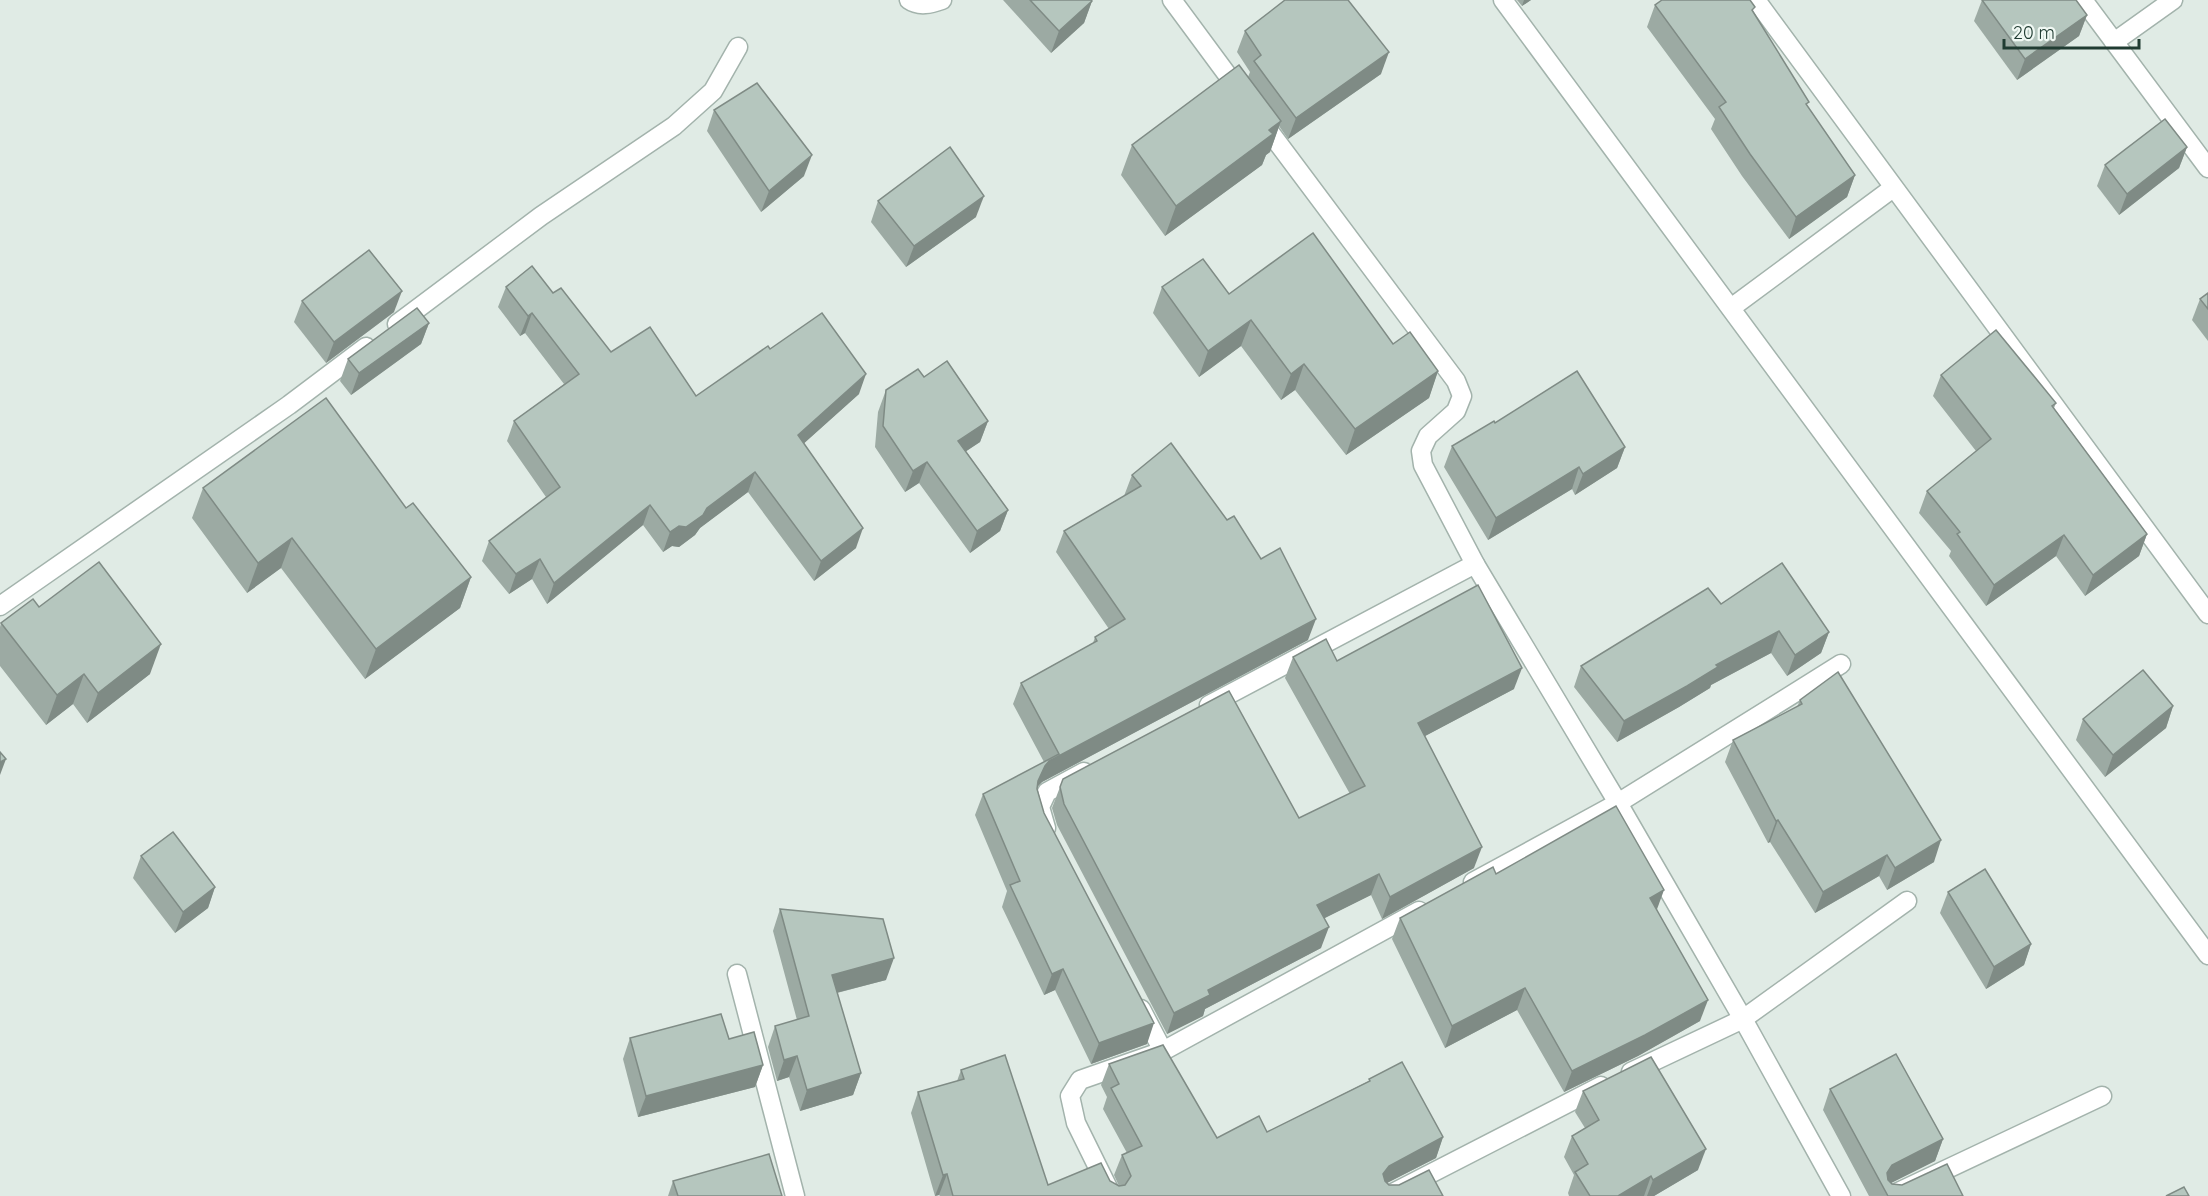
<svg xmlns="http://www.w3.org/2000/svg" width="2208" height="1196" font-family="Quicksand,sans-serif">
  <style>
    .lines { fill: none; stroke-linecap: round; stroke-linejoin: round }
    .minor-casing { stroke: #a3b3ac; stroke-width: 21 }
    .minor { stroke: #fff; stroke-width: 18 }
    .wall { fill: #9caaa3 }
    .shaded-wall { fill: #7f8b85 }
    .building { fill: #b5c6be; stroke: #7f8b85; stroke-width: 1.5 }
  </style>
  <rect width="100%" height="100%" fill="#e0ebe5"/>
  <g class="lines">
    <g class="minor-casing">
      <g id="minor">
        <path d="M909,0C919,7 931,4 942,0"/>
        <polyline points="1172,0 1240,92"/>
        <polyline points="1503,0 2208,955"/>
        <polyline points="1756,0 2208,614"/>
        <polyline points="2083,0 2208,168"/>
        <polyline points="2114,42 2173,0"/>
        <polyline points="1260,119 1456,381 1462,396 1456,411 1428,436 1421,451 1423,465 1475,564 1618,803 1743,1019 1841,1196"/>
        <polyline points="1731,308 1893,188"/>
        <polyline points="397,324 541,216 674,126 713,91 738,47"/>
        <polyline points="0,606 289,405 366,347"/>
        <polyline points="1209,705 1475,564"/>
        <polyline points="1046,828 1040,807 1047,792 1084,772"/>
        <polyline points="1473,882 1618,803 1841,664"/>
        <polyline points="737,974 795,1196"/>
        <polyline points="1141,1009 1163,1051"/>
        <polyline points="1631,1072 1743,1019 1907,901"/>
        <polyline points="1112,1196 1076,1123 1070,1096 1080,1080 1163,1051 1419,911"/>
        <polyline points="1387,1196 1601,1086"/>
        <polyline points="1890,1196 2102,1096"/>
      </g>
    </g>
    <use href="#minor" class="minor"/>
  </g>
  <g class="wall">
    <polygon points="1003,0 1091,0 1092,1 1084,23 1051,53"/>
    <polygon points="1517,0 1531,0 1522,6"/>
    <polygon points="1982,0 2087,15 2079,36 2017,80 1974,21"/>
    <polygon points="1655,5 1753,13 1807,106 1855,175 1847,197 1789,239 1742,176 1711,129 1715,119 1647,27"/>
    <polygon points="1245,31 1381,74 1288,139 1279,126 1270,152 1266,155 1262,165 1165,236 1121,175 1132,145 1248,77 1250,72 1237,52"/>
    <polygon points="714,110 804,176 761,212 707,131"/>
    <polygon points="2187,147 2179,168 2119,215 2097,186 2105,165"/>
    <polygon points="878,201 976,217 906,267 871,222"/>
    <polygon points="506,287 553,293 611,352 696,396 770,349 859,394 804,443 856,548 814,581 748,492 700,528 695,535 679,547 672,546 663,552 643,525 547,604 532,579 509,594 482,561 489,541 546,497 507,441 514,421 564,384 525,333 520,336 498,307"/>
    <polygon points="1162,287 1229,294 1393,344 1438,371 1429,398 1346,455 1295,390 1281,400 1241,346 1199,377 1153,313"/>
    <polygon points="2208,293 2208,341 2192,320 2200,299"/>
    <polygon points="302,301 394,312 326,363 294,322"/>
    <polygon points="429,323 421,344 351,395 340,381 348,359"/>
    <polygon points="1941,375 2056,403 2054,408 2147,534 2139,556 2085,596 2056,556 1986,606 1949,556 1951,551 1919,513 1927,491 1976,451 1933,396"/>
    <polygon points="924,377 988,421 980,442 966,451 1008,510 1000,531 970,553 919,483 905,492 875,447 878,412 886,390"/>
    <polygon points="1495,423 1625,447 1617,468 1575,495 1572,489 1488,540 1444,467 1452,446"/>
    <polygon points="1132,475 1308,640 1042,782 1037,787 1044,813 1147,1044 1091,1064 1055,990 1044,995 1002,907 1007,891 975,815 983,794 1044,762 1013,704 1021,683 1093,643 1095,637 1109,629 1056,552 1064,531 1124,496"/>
    <polygon points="203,488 406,508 471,577 460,608 365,679 281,568 247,593 192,518"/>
    <polygon points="1721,604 1829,632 1821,653 1787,676 1771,653 1711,685 1710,688 1679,707 1617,742 1574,687 1581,666"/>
    <polygon points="39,607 150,674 87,723 73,704 46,725 0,666 0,627 1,623"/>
    <polygon points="1293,657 1337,661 1514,689 1425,736 1474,868 1382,919 1371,895 1324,918 1321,948 1205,1009 1203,1016 1167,1034 1057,825 1052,808 1060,787 1299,818 1350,794 1285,678"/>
    <polygon points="1800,700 1934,862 1887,890 1879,876 1815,913 1770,842 1768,843 1725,762 1733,740 1797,707"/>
    <polygon points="2173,706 2166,728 2105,777 2076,740 2083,719"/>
    <polygon points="141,856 215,887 208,908 175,933 133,878"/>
    <polygon points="1496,874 1657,909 1700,1021 1638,1056 1564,1092 1517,1010 1445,1048 1392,939 1400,918"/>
    <polygon points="1948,892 2031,944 2024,965 1986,989 1940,913"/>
    <polygon points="780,909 886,980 837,993 861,1073 853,1095 800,1111 789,1077 777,1081 768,1047 775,1026 797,1020 773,931"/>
    <polygon points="630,1038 729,1039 763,1065 755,1087 638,1117 623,1059"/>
    <polygon points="1109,1064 1217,1138 1267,1132 1369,1081 1369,1079 1443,1137 1436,1158 1387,1183 1389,1185 1443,1196 940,1196 939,1195 935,1196 911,1113 918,1092 957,1081 961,1070 1048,1185 1110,1181 1119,1186 1114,1175 1122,1155 1127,1153 1103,1109 1107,1097 1101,1085"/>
    <polygon points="1830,1089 1943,1139 1935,1161 1891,1183 1892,1184 1963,1196 1869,1196 1823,1110"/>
    <polygon points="1583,1091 1698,1170 1654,1196 1569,1196 1568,1193 1574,1175 1564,1157 1572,1136 1585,1128 1575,1112"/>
    <polygon points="673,1181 782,1196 668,1196"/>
  </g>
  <g class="shaded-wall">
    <polygon points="1524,0 1531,0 1522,6"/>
    <polygon points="1092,1 1084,23 1051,53 1059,31"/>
    <polygon points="2087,15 2079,36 2017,80 2025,59"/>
    <polygon points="1389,52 1381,74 1288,139 1296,118"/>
    <polygon points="1281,121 1270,152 1266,155 1262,165 1165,236 1176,206 1269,130"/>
    <polygon points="2187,147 2179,168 2119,215 2127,194"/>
    <polygon points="812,155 804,176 761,212 769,191"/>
    <polygon points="1855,175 1847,197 1789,239 1796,217"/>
    <polygon points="984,196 976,217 906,267 914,246"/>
    <polygon points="402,291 394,312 326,363 334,342"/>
    <polygon points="532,313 525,333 520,336 528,316"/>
    <polygon points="1251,320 1241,346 1199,377 1208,351"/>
    <polygon points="429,323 421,344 351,395 359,373"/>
    <polygon points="1304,364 1295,390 1281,400 1291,374"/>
    <polygon points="1438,371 1429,398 1346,455 1355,429"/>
    <polygon points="866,374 859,394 791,455 798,435"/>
    <polygon points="988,421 980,442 950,462 958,441"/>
    <polygon points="1625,447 1617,468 1575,495 1583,474"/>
    <polygon points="927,462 919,483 905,492 913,471"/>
    <polygon points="1579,467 1572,489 1488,540 1496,518"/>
    <polygon points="755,472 748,492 700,528 695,535 679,547 672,546 663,552 670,532 707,508"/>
    <polygon points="650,505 643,525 547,604 554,583"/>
    <polygon points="1008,510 1000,531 970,553 977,531"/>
    <polygon points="863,528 856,548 814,581 821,561"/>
    <polygon points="2147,534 2139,556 2085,596 2093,575"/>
    <polygon points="2064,535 2056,556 1986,606 1994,585"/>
    <polygon points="292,538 281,568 247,593 258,563"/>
    <polygon points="540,559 532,579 509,594 516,574"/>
    <polygon points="471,577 460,608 365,679 376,649"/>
    <polygon points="1316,619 1308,640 1042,782 1037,787 1038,781 1045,766 1049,761"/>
    <polygon points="1779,631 1771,653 1711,685 1710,688 1679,707 1617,742 1624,721 1716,665"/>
    <polygon points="1829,632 1821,653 1787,676 1795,655"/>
    <polygon points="161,644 150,674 87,723 98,693"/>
    <polygon points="1522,668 1514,689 1410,744 1418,723"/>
    <polygon points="84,674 73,704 46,725 57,695"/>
    <polygon points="2173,706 2166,728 2105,777 2113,755"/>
    <polygon points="6,759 0,775 0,762"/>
    <polygon points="1778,820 1770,842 1768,843 1776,821"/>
    <polygon points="1941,840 1934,862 1887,890 1895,868"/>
    <polygon points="1482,847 1474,868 1382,919 1390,897"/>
    <polygon points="1887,855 1879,876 1815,913 1823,892"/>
    <polygon points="1379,874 1371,895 1309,926 1317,905"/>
    <polygon points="215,887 208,908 175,933 183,912"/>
    <polygon points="1664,890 1656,912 1650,898"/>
    <polygon points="1329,927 1321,948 1205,1009 1203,1016 1167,1034 1174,1013 1208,990"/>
    <polygon points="2031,944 2024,965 1986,989 1994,967"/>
    <polygon points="894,958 886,980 824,996 832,975"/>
    <polygon points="1063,969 1055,990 1044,995 1052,974"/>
    <polygon points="1525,988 1517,1010 1445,1048 1452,1026"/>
    <polygon points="1708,1000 1700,1021 1638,1056 1564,1092 1572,1071"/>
    <polygon points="1154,1023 1147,1044 1091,1064 1099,1043"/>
    <polygon points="797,1056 789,1077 777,1081 784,1060"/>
    <polygon points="763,1065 755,1087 638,1117 646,1096"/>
    <polygon points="861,1073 853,1095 800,1111 807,1090"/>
    <polygon points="1443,1137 1436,1158 1381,1186 1383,1174 1389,1166"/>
    <polygon points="1943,1139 1935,1161 1885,1186 1887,1173 1892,1165"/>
    <polygon points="1706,1149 1698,1170 1654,1196 1647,1196 1653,1180"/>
    <polygon points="947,1174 939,1195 935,1196 943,1175"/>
    <polygon points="1651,1176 1644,1196 1618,1196"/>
  </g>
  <g class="building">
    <polygon points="1030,0 1091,0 1092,1 1059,31"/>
    <polygon points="1285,0 1348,0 1389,52 1296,118 1254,61 1261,55 1245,31"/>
    <polygon points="1662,0 1750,0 1755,7 1752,10 1809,102 1806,104 1855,175 1796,217 1750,154 1719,107 1726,102 1655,5"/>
    <polygon points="1982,0 2076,0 2087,15 2025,59"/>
    <polygon points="1239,65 1281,121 1269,130 1273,134 1176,206 1132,145"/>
    <polygon points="757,83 812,155 769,191 714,110"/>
    <polygon points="2165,119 2187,147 2127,194 2105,165"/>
    <polygon points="950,147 984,196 914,246 878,201"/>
    <polygon points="1313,233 1393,344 1410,332 1438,371 1355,429 1304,364 1291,374 1251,320 1208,351 1162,287 1203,259 1229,294"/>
    <polygon points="369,250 402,291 334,342 302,301"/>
    <polygon points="532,266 553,293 561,288 611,352 650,327 696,396 768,346 770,349 822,313 866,374 798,435 863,528 821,561 755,472 707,508 703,515 686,527 679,526 670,532 650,505 554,583 540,559 516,574 489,541 560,487 514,421 579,374 532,313 528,316 506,287"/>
    <polygon points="2208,293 2208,309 2200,299"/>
    <polygon points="417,308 429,323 359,373 348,359"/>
    <polygon points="1996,330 2056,403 2052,406 2147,534 2093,575 2064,535 1994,585 1957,534 1960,532 1927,491 1991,439 1941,375"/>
    <polygon points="947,361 988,421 958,441 1008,510 977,531 927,462 913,471 883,426 886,390 918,369 924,377"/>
    <polygon points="1577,371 1625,447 1583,474 1579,467 1496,518 1452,446 1494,421 1495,423"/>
    <polygon points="326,398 406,508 413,503 471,577 376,649 292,538 258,563 203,488"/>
    <polygon points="1171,443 1227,520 1234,516 1261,559 1280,548 1316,619 1049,761 1045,766 1038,781 1037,789 1044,813 1154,1023 1099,1043 1063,969 1052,974 1010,885 1020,881 983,794 1059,754 1021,683 1097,641 1095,637 1125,619 1064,531 1141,486 1132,475"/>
    <polygon points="99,562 161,644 98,693 84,674 57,695 1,623 33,599 39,607"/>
    <polygon points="1782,563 1829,632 1795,655 1779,631 1716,665 1718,667 1687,686 1624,721 1581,666 1708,588 1721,604"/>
    <polygon points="1478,585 1522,668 1418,723 1482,847 1390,897 1379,874 1317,905 1329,927 1208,990 1210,995 1174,1013 1064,804 1060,787 1063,779 1229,691 1299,818 1365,786 1293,657 1326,639 1337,661"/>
    <polygon points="2143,670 2173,706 2113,755 2083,719"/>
    <polygon points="1838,672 1941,840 1895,868 1887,855 1823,892 1778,820 1776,821 1733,740 1802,704 1800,700"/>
    <polygon points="0,752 6,759 0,762"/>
    <polygon points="1616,806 1664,890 1650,898 1708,1000 1645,1035 1572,1071 1525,988 1452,1026 1400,918 1493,867 1496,874"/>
    <polygon points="173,832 215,887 183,912 141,856"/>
    <polygon points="1985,869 2031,944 1994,967 1948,892"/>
    <polygon points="780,909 883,919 894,958 832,975 861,1073 807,1090 797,1056 784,1060 775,1026 809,1016"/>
    <polygon points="721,1014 729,1039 754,1032 763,1065 646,1096 630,1038"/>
    <polygon points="1163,1045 1217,1138 1259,1116 1267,1132 1370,1081 1369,1079 1402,1062 1443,1137 1389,1166 1383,1174 1385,1181 1389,1185 1399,1185 1429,1170 1443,1196 953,1196 947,1174 943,1175 918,1092 964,1079 961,1070 1005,1055 1048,1185 1101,1163 1110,1181 1119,1186 1125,1185 1131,1176 1122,1155 1142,1146 1111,1088 1119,1084 1109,1064"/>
    <polygon points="1896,1054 1943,1139 1892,1165 1887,1173 1888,1180 1892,1184 1902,1185 1947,1164 1963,1196 1888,1196 1830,1089"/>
    <polygon points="1651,1057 1706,1149 1653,1180 1651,1176 1618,1196 1590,1196 1575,1172 1588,1164 1572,1136 1599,1120 1583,1091"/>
    <polygon points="769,1154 782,1196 678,1196 673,1181"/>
    <polygon points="2184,1187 2189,1196 2166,1196"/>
  </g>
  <path d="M2004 39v9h135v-9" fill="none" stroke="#203c32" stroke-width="3"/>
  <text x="2013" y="39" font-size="18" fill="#203c32" stroke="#f0f8f3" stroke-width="4.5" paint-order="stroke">20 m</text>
</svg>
